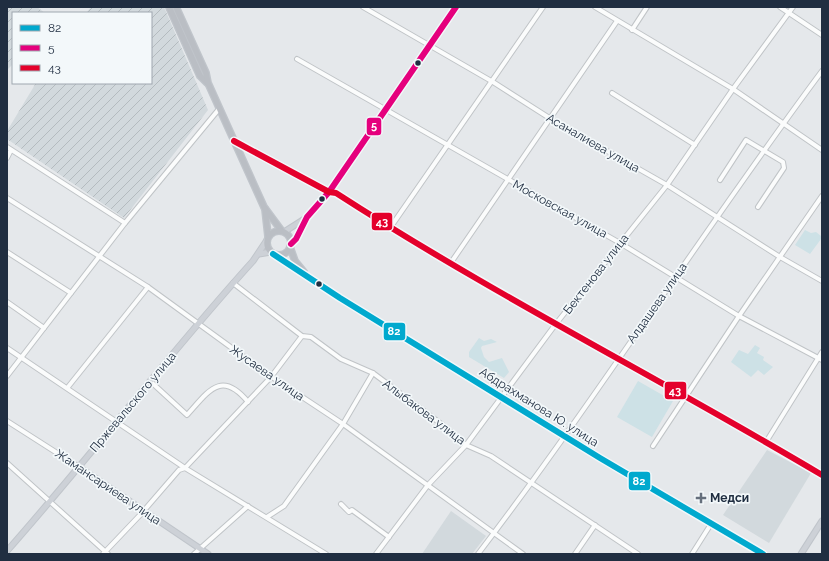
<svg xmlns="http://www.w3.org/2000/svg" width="829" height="561" font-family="Raleway,sans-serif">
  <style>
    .built { fill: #d2d9dd }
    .industrial { fill: url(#industrial-furrows) }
    .green { fill: #cde1e6 }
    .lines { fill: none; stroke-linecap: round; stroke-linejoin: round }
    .minor-casing { stroke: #c0c4c7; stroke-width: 6 }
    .major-casing { stroke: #c0c5cb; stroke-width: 7 }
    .highway-casing { stroke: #c0c5cb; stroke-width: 8 }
    .minor { stroke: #fbfcfc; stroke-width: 4 }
    .major { stroke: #cdd1d7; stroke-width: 5 }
    .highway { stroke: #babec4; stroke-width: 5.5 }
    .bus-1-casing { stroke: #f3f8fa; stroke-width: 9 }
    .bus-2-casing { stroke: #f3f8fa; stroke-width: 9 }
    .bus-3-casing { stroke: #f3f8fa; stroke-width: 9 }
    .bus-1 { stroke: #00a9ce; stroke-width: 6 }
    .bus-2 { stroke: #e5007d; stroke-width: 6 }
    .bus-3 { stroke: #e4002b; stroke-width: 6 }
    .bus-dot { fill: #202e41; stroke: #f3f8fa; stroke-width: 1.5 }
    .poi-dot { fill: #656f7c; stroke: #f3f8fa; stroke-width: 1.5 }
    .labels { text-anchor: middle; stroke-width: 3.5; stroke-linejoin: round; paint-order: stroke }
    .street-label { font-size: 12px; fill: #202e41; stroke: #f3f8fa }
    .poi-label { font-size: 12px; font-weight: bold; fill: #202e41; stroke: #f3f8fa; text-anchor: start }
    .line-badge { stroke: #f3f8fa; stroke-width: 1.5 }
    .badge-label { font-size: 11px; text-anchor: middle; font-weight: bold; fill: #fff }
  </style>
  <defs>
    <pattern id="industrial-furrows" width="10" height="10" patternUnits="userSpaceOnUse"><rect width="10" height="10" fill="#d2d9dd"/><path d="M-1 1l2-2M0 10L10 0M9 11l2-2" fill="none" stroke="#b4bbbf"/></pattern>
  </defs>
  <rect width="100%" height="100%" fill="#e5e8eb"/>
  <g class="built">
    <polygon points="767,450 811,473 769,543 723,515"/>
    <polygon points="451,511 486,536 472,554 422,554"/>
  </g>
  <g class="industrial">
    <polygon points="7,7 37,7 45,13 13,13 13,64 7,70"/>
    <polygon points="91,7 164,7 208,110 124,218 7,139 7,131 36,83 151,83 151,13 86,13"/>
  </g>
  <g class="green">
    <polygon points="805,230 811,233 816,232 821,236 821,239 810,254 795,245"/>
    <polygon points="479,338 484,341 491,339 497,342 482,346 481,348 484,357 489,362 502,358 509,372 504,378 469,357 469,352"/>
    <polygon points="755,345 760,348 757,353 764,357 763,360 773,367 764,375 758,370 751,377 731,362 739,350 748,354"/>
    <polygon points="638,381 673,401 652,437 617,417"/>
  </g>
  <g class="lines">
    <g class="minor-casing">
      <g id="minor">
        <polyline points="363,7 493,82 551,119 667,185 780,257 822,281"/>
        <polyline points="595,7 733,89 822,150"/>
        <polyline points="780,7 822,35"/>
        <polyline points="632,30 647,7"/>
        <polyline points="297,59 620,243 739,316 822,360"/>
        <polyline points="612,93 695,145"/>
        <polyline points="7,147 125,223"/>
        <polyline points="7,158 11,150"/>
        <polyline points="720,180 746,140 783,162 784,168 758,207"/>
        <polyline points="7,198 148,287 269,375 343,424 523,554"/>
        <polyline points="390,228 543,7"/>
        <polyline points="7,252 71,293"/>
        <polyline points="450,264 617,21"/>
        <polyline points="233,283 302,336 311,337 341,359 373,373 444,426 466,445 491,456 638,554"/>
        <polyline points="7,302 44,328"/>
        <polyline points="7,348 185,468 326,554"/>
        <polyline points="7,376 125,223 219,109"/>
        <path d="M150,381L187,415C208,392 221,369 248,402"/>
        <polyline points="68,387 148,287"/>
        <polyline points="7,421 79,467"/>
        <polyline points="766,442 822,352"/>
        <polyline points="653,446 739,316 822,196"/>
        <polyline points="7,463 108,554"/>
        <polyline points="341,504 349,512 352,510 389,537"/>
        <polyline points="267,517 284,506 343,424 373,373"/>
        <polyline points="103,554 141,514 179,470 185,468 271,377 302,336"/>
        <polyline points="194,554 248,506"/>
        <polyline points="376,554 428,485 466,445 555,325 667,185 733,89 793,7"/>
        <path d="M478,554C598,397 704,229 822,71"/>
        <polyline points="575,554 595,525"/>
        <polyline points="692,554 711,524"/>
      </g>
    </g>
    <g class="major-casing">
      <g id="major">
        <path d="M234,141L329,192L336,193C494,295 661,379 822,475"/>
        <polyline points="284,232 306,218"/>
        <polyline points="291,244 296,239 307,217 329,192 456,7"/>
        <polyline points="259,254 271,252"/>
        <polyline points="79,467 208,554"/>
        <path d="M7,551C91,456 168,355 253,261L267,240"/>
        <polyline points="801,554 822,521"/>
      </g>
    </g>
    <g class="highway-casing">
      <g id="highway">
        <polyline points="169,7 200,76 207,83"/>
        <polyline points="176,7 206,73 208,83 264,207 281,230"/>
        <polyline points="265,209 268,236"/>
        <circle cx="279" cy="243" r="12"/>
        <polyline points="290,247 295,261 304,272"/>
        <polyline points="273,254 340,298 600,458 763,554"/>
      </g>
    </g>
    <use href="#minor" class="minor"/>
    <use href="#major" class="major"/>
    <use href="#highway" class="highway"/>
    <g class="bus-1-casing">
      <polyline id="bus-1" points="273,254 340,298 600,458 763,554"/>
    </g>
    <g class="bus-2-casing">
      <polyline id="bus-2" points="291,244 296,239 307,217 329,192 456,7"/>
    </g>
    <g class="bus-3-casing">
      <path id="bus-3" d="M234,141L329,192L336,193C494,295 661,379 822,475"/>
    </g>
    <use href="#bus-1" class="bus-1"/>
    <use href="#bus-2" class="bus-2"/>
    <use href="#bus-3" class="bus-3"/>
  </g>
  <g class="bus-dot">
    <circle cx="418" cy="63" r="3.5"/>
    <circle cx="322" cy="199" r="3.5"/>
    <circle cx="319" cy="284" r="3.5"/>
  </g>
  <path class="poi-dot" d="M699 492h4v4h4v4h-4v4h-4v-4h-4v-4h4z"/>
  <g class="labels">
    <g class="street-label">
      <text transform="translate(593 143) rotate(30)" y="4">Асаналиева улица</text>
      <text transform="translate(560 209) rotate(29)" y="4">Московская улица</text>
      <text transform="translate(596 274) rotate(-52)" y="4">Бектенова улица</text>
      <text transform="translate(657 303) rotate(-55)" y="4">Алдашева улица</text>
      <text transform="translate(267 373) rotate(35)" y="4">Жусаева улица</text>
      <text transform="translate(133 402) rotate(-50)" y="4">Пржевальского улица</text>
      <text transform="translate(539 407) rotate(32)" y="4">Абдрахманова Ю. улица</text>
      <text transform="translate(424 412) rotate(37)" y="4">Алыбакова улица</text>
      <text transform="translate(108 487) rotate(34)" y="4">Жамансариева улица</text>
    </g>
    <g class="poi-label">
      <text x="710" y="502">Медси</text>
    </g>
  </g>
  <g class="line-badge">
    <rect x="366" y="117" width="16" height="19" rx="4" fill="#e5007d"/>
    <rect x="371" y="212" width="22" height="19" rx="4" fill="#e4002b"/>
    <rect x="383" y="322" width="23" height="19" rx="4" fill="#00a9ce"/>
    <rect x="664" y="381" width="23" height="19" rx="4" fill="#e4002b"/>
    <rect x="628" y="471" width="23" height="20" rx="4" fill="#00a9ce"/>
  </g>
  <g class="badge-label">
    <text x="374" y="130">5</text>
    <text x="382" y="226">43</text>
    <text x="394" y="335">82</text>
    <text x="675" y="395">43</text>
    <text x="639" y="485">82</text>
  </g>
  <rect width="829" height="561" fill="none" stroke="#202e41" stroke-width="16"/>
  <rect x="12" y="12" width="140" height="72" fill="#f3f8fa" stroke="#9fa7b0"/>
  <rect x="20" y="25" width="20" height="6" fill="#00a9ce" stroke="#9fa7b0"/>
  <text x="48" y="32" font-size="12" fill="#202e41">82</text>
  <rect x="20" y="45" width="20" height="6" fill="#e5007d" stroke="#9fa7b0"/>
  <text x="48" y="52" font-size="12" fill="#202e41">5</text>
  <rect x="20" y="65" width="20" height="6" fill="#e4002b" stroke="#9fa7b0"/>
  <text x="48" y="72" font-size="12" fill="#202e41">43</text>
</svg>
